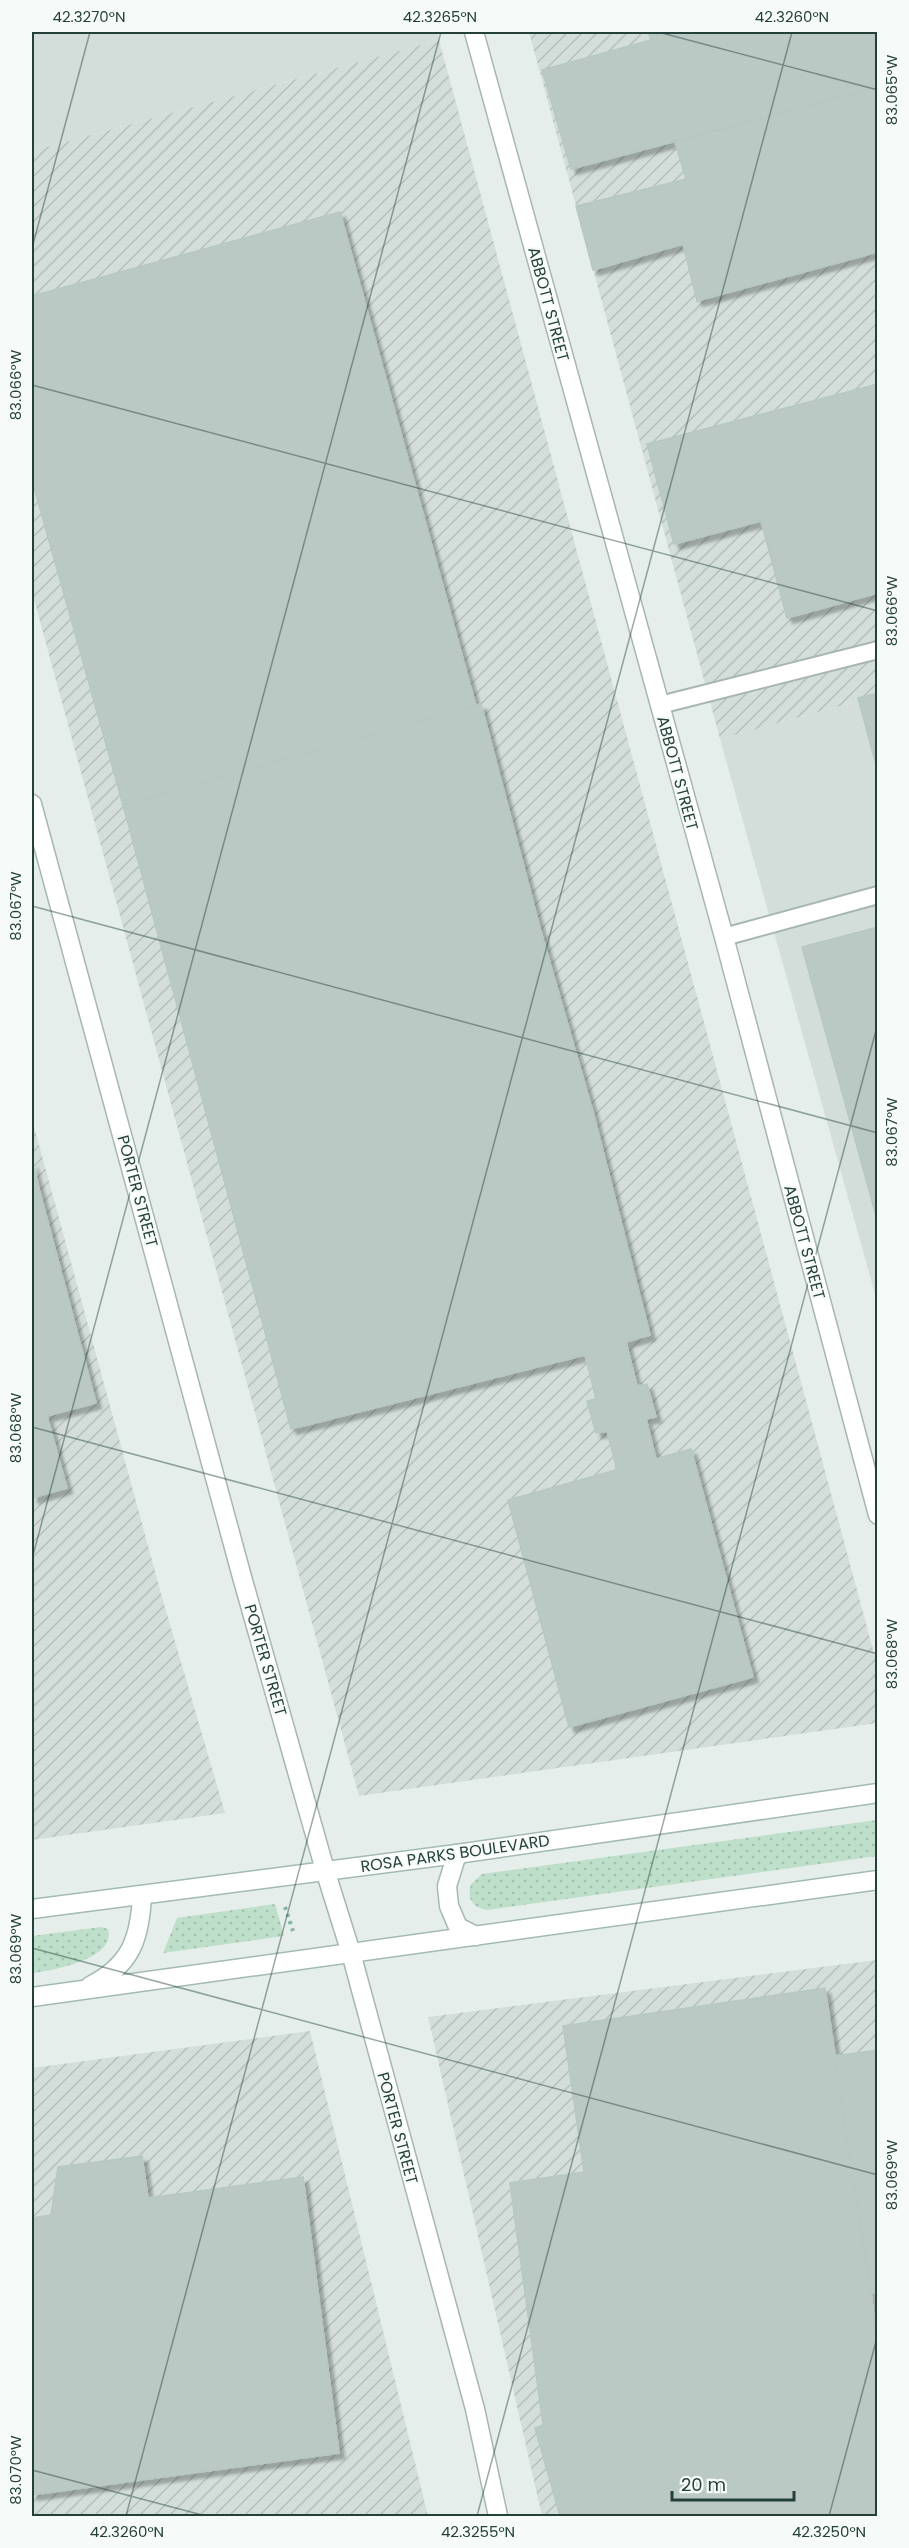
<svg xmlns="http://www.w3.org/2000/svg" width="909" height="2548" font-family="Poppins,sans-serif">
  <style>
    .built { fill: #d3deda }
    .industrial { fill: url(#industrial-furrows) }
    .grass { fill: url(#grass-dots) }
    .building { fill: #bac9c4; stroke: #b7c8c2; stroke-width: 1.5; filter: url(#shadow) }
    .lines { fill: none; stroke-linecap: round; stroke-linejoin: round }
    .lane-casing { stroke: #a7b6b3; stroke-width: 20 }
    .street-casing { stroke: #a7b6b3; stroke-width: 21 }
    .secondary-casing { stroke: #a3bab3; stroke-width: 21 }
    .path { stroke: #85b2a7; stroke-width: 4; stroke-dasharray: 3 4.5; stroke-linecap: butt }
    .lane { stroke: #fff; stroke-width: 16 }
    .street { stroke: #fff; stroke-width: 18 }
    .secondary { stroke: #fff; stroke-width: 18 }
    .ticks { fill: none; stroke: #24403b; stroke-width: 1.5; stroke-opacity: 0.45 }
    .labels { text-anchor: middle; stroke-width: 4.5; stroke-linejoin: round; paint-order: stroke }
    .street-label { font-size: 16px; fill: #24403b; stroke: #f6faf8 }
    .neatline { fill: none; stroke: #24403b; stroke-width: 2 }
    .ticks-label { font-size: 15px; text-anchor: middle; fill: #24403b }
  </style>
  <defs>
    <pattern id="industrial-furrows" width="10" height="10" patternUnits="userSpaceOnUse" patternTransform="scale(1.5)"><rect width="10" height="10" fill="#d3deda"/><path d="M-1 1l2-2M0 10L10 0M9 11l2-2" fill="none" stroke="#b5c0bc"/></pattern>
    <pattern id="grass-dots" width="8" height="8" patternUnits="userSpaceOnUse" patternTransform="scale(1.5)"><rect width="8" height="8" fill="#bedfc9"/><path d="M2 2h.1M6 6h.1" fill="none" stroke="#a3c0ae" stroke-width="1.8" stroke-linecap="round"/></pattern>
    <filter id="shadow"><feDropShadow dx="5.5" dy="5.5" stdDeviation="1.5" flood-color="#0004"/></filter>
  </defs>
  <rect width="100%" height="100%" fill="#e5eeeb"/>
  <g class="built">
    <polygon points="32,32 437,32 439,40 32,151"/>
    <polygon points="877,696 877,1301 720,739"/>
  </g>
  <g class="industrial">
    <polygon points="529,32 877,32 877,696 720,739"/>
    <polygon points="439,40 877,1664 877,1723 359,1796 32,592 32,151"/>
    <polygon points="32,1119 162,1597 225,1813 32,1840"/>
    <polygon points="877,1960 878,2292 871,2294 874,2314 878,2314 877,2516 542,2516 428,2017"/>
    <polygon points="310,2031 428,2516 32,2516 32,2068"/>
  </g>
  <g class="grass">
    <path d="M877,1820V1856L487,1910C472,1907 467,1899 471,1884L482,1874Z"/>
    <polygon points="275,1904 284,1936 163,1953 177,1918"/>
    <path d="M101,1927L108,1929C117,1959 51,1971 32,1973V1936Z"/>
  </g>
  <g class="building">
    <polygon points="648,32 878,32 878,87 571,169 542,70 651,40"/>
    <polygon points="878,87 878,252 697,301 683,244 593,270 576,206 686,179 675,142"/>
    <polygon points="340,212 476,706 123,805 32,480 32,296"/>
    <polygon points="878,384 878,593 787,618 761,521 674,544 647,444"/>
    <polygon points="878,693 878,772 858,698"/>
    <polygon points="481,704 540,928 593,1112 650,1335 626,1342 637,1386 647,1384 656,1417 646,1419 656,1459 617,1470 607,1431 596,1433 587,1401 596,1399 585,1355 291,1429 123,805"/>
    <polygon points="878,927 878,1223 802,947"/>
    <polygon points="32,1162 96,1403 47,1416 67,1488 32,1498"/>
    <polygon points="691,1449 753,1677 569,1727 508,1500"/>
    <polygon points="825,1988 871,2293 878,2353 878,2516 560,2516 535,2428 543,2425 510,2183 584,2172 563,2026"/>
    <polygon points="878,2050 878,2292 871,2293 834,2056"/>
    <polygon points="142,2156 148,2198 303,2177 339,2453 32,2495 32,2218 51,2215 58,2167"/>
  </g>
  <g class="lines">
    <g class="lane-casing">
      <g id="lane">
        <polyline points="660,705 878,650"/>
        <polyline points="724,937 878,895"/>
      </g>
    </g>
    <g class="street-casing">
      <g id="street">
        <polyline points="474,32 724,937 878,1515"/>
        <polyline points="32,804 242,1577 325,1870 351,1953 475,2409 498,2516"/>
      </g>
    </g>
    <g class="secondary-casing">
      <g id="secondary">
        <polyline points="457,1854 447,1886 449,1906 458,1927 476,1936"/>
        <polyline points="32,1909 457,1854 878,1793"/>
        <path d="M90,1986C131,1965 140,1939 142,1895"/>
        <polyline points="32,1997 878,1880"/>
      </g>
    </g>
    <polyline class="path" points="285,1907 293,1931"/>
    <use href="#lane" class="lane"/>
    <use href="#street" class="street"/>
    <use href="#secondary" class="secondary"/>
  </g>
  <path class="ticks" d="M658,32L878,90M32,248L90,32M32,385L878,611M32,906L878,1133M32,1427L878,1654M32,1559L441,32M32,1948L878,2175M32,2470L206,2516M126,2516L792,32M477,2516L878,1023M829,2516L878,2334"/>
  <g class="labels">
    <g class="street-label">
      <text transform="translate(549 304) rotate(75)" y="6">ABBOTT STREET</text>
      <text transform="translate(678 773) rotate(75)" y="6">ABBOTT STREET</text>
      <text transform="translate(138 1191) rotate(75)" y="6">PORTER STREET</text>
      <text transform="translate(805 1242) rotate(75)" y="6">ABBOTT STREET</text>
      <text transform="translate(266 1660) rotate(74)" y="6">PORTER STREET</text>
      <text transform="translate(455 1853) rotate(-8)" y="6">ROSA PARKS BOULEVARD</text>
      <text transform="translate(398 2128) rotate(75)" y="6">PORTER STREET</text>
    </g>
  </g>
  <rect width="909" height="2548" fill="none" stroke="#f6faf8" stroke-width="66"/>
  <path d="M672 2491v9h122v-9" fill="none" stroke="#24403b" stroke-width="3"/>
  <text x="681" y="2491" font-size="18" fill="#24403b" stroke="#f6faf8" stroke-width="4.5" paint-order="stroke">20 m</text>
  <rect x="33" y="33" width="843" height="2482" class="neatline"/>
  <g class="ticks-label">
    <text x="89" y="22">42.3270°N</text>
    <text x="440" y="22">42.3265°N</text>
    <text x="792" y="22">42.3260°N</text>
    <text transform="translate(892 90) rotate(-90)" y="5">83.065°W</text>
    <text transform="translate(16 385) rotate(-90)" y="5">83.066°W</text>
    <text transform="translate(892 611) rotate(-90)" y="5">83.066°W</text>
    <text transform="translate(16 906) rotate(-90)" y="5">83.067°W</text>
    <text transform="translate(892 1132) rotate(-90)" y="5">83.067°W</text>
    <text transform="translate(16 1428) rotate(-90)" y="5">83.068°W</text>
    <text transform="translate(892 1654) rotate(-90)" y="5">83.068°W</text>
    <text transform="translate(16 1949) rotate(-90)" y="5">83.069°W</text>
    <text transform="translate(892 2175) rotate(-90)" y="5">83.069°W</text>
    <text transform="translate(16 2470) rotate(-90)" y="5">83.070°W</text>
    <text x="127" y="2537">42.3260°N</text>
    <text x="478" y="2537">42.3255°N</text>
    <text x="829" y="2537">42.3250°N</text>
  </g>
</svg>
